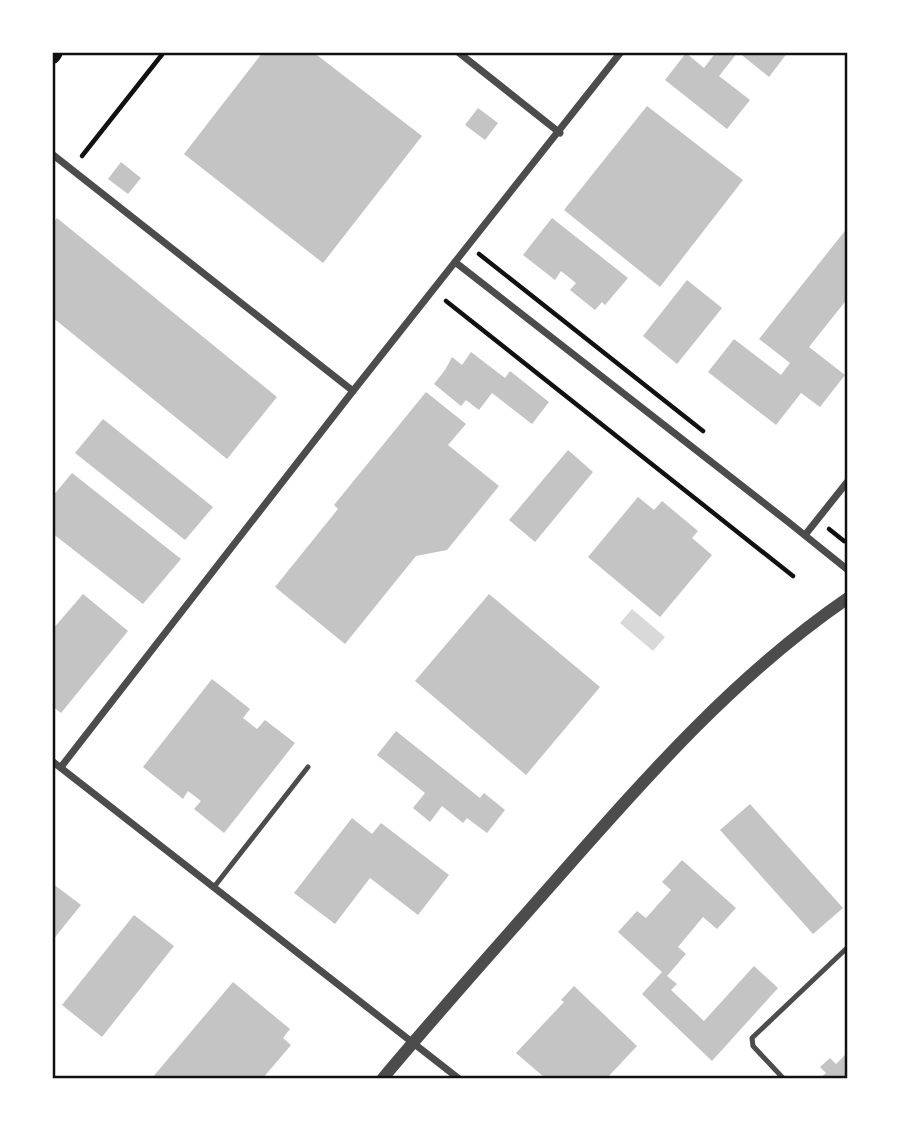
<svg xmlns="http://www.w3.org/2000/svg" width="900" height="1131" font-family="'Varela Round',sans-serif">
  <style>
    .water { fill: #d9d9d9 }
    .building { fill: #c4c4c4 }
    .lines { fill: none; stroke-linecap: round; stroke-linejoin: round }
    .path { stroke: #111; stroke-width: 4.5 }
    .service { stroke: #4c4c4c; stroke-width: 5 }
    .minor { stroke: #4c4c4c; stroke-width: 7 }
    .tertiary { stroke: #4c4c4c; stroke-width: 12 }
    .primary { stroke: #111; stroke-width: 18 }
    .neatline { fill: none; stroke: #111; stroke-width: 2.5 }
  </style>
  <rect width="100%" height="100%" fill="#fff"/>
  <polygon class="water" points="632,609 665,637 653,651 620,623"/>
  <g class="building">
    <polygon points="263,52 313,52 422,136 323,263 184,154"/>
    <polygon points="716,52 738,52 719,76 750,100 727,129 665,80 686,53 704,68"/>
    <polygon points="738,52 788,52 769,77"/>
    <polygon points="647,106 743,180 660,287 564,210"/>
    <polygon points="478,108 498,123 485,140 465,125"/>
    <polygon points="121,162 141,178 128,194 108,179"/>
    <polygon points="57,218 277,397 227,459 52,317 52,224"/>
    <polygon points="552,218 628,278 605,305 602,302 595,310 570,290 576,283 561,271 555,280 523,255"/>
    <polygon points="848,227 848,298 809,347 845,375 820,407 801,393 776,425 708,372 734,339 781,375 790,363 759,339"/>
    <polygon points="687,280 722,308 677,364 643,336"/>
    <polygon points="471,352 505,378 510,371 549,402 532,424 492,393 479,410 466,400 461,406 434,384 445,370 452,357 462,365"/>
    <polygon points="426,392 466,424 448,445 499,486 447,550 416,556 345,644 275,587 338,509 334,505"/>
    <polygon points="103,419 213,507 185,540 75,453"/>
    <polygon points="568,450 593,472 535,542 509,520"/>
    <polygon points="72,473 181,559 143,604 52,533 52,497"/>
    <polygon points="638,497 654,510 662,501 698,531 692,538 712,555 660,617 588,557"/>
    <polygon points="83,594 128,631 61,713 52,706 52,630"/>
    <polygon points="489,594 600,687 526,775 415,681"/>
    <polygon points="212,679 250,709 243,718 257,729 265,720 295,743 224,833 194,809 201,801 188,791 183,799 143,767"/>
    <polygon points="396,731 480,798 484,793 505,810 487,833 467,818 463,823 442,806 430,822 413,808 425,793 377,755"/>
    <polygon points="750,804 843,908 813,934 720,830"/>
    <polygon points="352,818 372,834 381,823 449,875 418,915 370,878 335,924 294,893"/>
    <polygon points="682,860 736,908 717,929 703,917 678,947 686,954 667,976 677,984 671,990 704,1021 754,966 778,988 712,1061 642,994 662,972 618,932 637,911 646,918 671,890 662,882"/>
    <polygon points="52,883 81,905 52,941"/>
    <polygon points="134,915 174,946 102,1037 62,1005"/>
    <polygon points="233,982 290,1029 283,1038 291,1045 263,1078 152,1078"/>
    <polygon points="574,986 637,1046 607,1078 545,1078 516,1053 564,1002 561,1000"/>
    <polygon points="848,1052 848,1078 820,1078 826,1073 820,1067 830,1058 836,1064"/>
  </g>
  <g class="lines">
    <g class="path">
      <polyline points="82,156 164,52"/>
      <polyline points="479,254 703,431"/>
      <polyline points="446,301 793,576"/>
      <polyline points="829,529 844,541"/>
    </g>
    <g class="service">
      <polyline points="214,887 308,767"/>
      <polyline points="783,1078 753,1046 752,1038 848,947"/>
    </g>
    <g class="minor">
      <polyline points="458,52 560,133"/>
      <polyline points="52,154 353,391"/>
      <polyline points="455,262 787,521 848,570"/>
      <polyline points="805,535 848,481"/>
      <polyline points="52,761 458,1078"/>
      <polyline points="61,767 353,391 621,52"/>
    </g>
    <path class="tertiary" d="M383,1078C441,1009 501,942 561,874C649,774 737,674 848,598"/>
    <polyline class="primary" points="52,55 54,52"/>
  </g>
  <rect width="900" height="1131" fill="none" stroke="#ffffff" stroke-width="108"/>
  <rect x="54" y="54" width="792" height="1023" class="neatline"/>
</svg>
